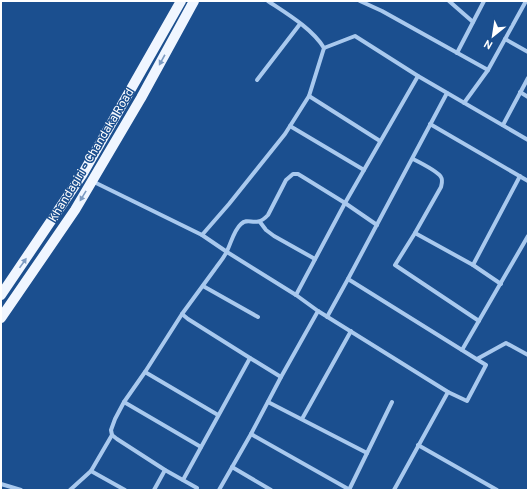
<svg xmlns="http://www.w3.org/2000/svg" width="529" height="491" font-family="Overpass,sans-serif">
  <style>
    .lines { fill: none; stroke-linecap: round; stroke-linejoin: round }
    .minor { stroke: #a9c9ee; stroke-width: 4 }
    .primary { stroke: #f0f6ff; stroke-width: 10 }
    .oneway { fill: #7b9ac1 }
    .labels { text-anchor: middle; stroke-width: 3; stroke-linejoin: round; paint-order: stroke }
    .street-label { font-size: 12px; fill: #fff; stroke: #1b4f8f }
  </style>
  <rect width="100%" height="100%" fill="#1b4f8f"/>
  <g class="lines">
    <g class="minor">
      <path d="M268,1C286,13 313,29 324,48L355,36L418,76L528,140"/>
      <polyline points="360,1 382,11 488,70"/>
      <polyline points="449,1 473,22"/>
      <polyline points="505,39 528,52"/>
      <polyline points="457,53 484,1"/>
      <polyline points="257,80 300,24"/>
      <polyline points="520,92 528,97"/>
      <polyline points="309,96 380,141"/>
      <polyline points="464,103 488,70 526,1"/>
      <polyline points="430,124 528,181"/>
      <polyline points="503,125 528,78"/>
      <polyline points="290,126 364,170"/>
      <path d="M413,159C419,162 438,172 441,177C443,180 442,183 441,187L415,233"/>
      <polyline points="92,181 202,235 229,204 285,134 309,96 324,48"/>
      <polyline points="260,222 266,230 274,236 315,259"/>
      <polyline points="202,235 227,252 296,295 318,311 448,392 467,401 486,365 348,279 447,93"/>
      <polyline points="473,265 520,176"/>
      <polyline points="203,286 258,317"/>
      <polyline points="296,295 345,203 418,76"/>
      <polyline points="318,311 281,377 251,434 350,490"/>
      <polyline points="327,317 348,279"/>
      <polyline points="479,321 395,265 415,233 473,265 501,284"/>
      <polyline points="462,350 528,236"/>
      <polyline points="477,359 506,343 528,355"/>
      <polyline points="145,372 218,415"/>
      <path d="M281,377L250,358L188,319L182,314C193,299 204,284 215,269C219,263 224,258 227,251C231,243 234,230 241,224C249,216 255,229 268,215L286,180L293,174H298L303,177L345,203L377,225"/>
      <polyline points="124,402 201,447"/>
      <polyline points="268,402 367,453"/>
      <polyline points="302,419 351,331"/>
      <polyline points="112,435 117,439 165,470 197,488 196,490"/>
      <polyline points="418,445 497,490"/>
      <polyline points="232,467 271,490"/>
      <polyline points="91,471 125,490"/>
      <polyline points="183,480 250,358"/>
      <polyline points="1,484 21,490"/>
      <polyline points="70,490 91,471 112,435 111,430 115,419 124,402 145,372 182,314"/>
      <polyline points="154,490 165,470"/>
      <polyline points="219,490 251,434"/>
      <polyline points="349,490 392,402"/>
      <polyline points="394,490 448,392"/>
    </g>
    <g class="primary">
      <polyline points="1,295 82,175 181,1"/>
      <polyline points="1,318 75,210 141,98 194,1"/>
    </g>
  </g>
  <defs><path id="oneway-solid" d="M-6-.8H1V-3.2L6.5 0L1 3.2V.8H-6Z"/></defs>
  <g class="oneway">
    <use href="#oneway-solid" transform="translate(162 60) rotate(119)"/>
    <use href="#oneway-solid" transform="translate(83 196) rotate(121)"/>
    <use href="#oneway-solid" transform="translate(23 263) rotate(-55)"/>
  </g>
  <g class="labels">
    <g class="street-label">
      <text transform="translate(91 155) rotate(-59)" y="4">Khandagiri - Chandaka Road</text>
    </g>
  </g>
  <rect width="529" height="491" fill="none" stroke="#ffffff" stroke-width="4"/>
  <g transform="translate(493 36) rotate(210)" stroke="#1b4f8f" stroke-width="3" paint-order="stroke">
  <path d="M0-3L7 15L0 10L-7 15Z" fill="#ffffff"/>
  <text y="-6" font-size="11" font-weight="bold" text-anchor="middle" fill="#ffffff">N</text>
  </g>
</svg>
